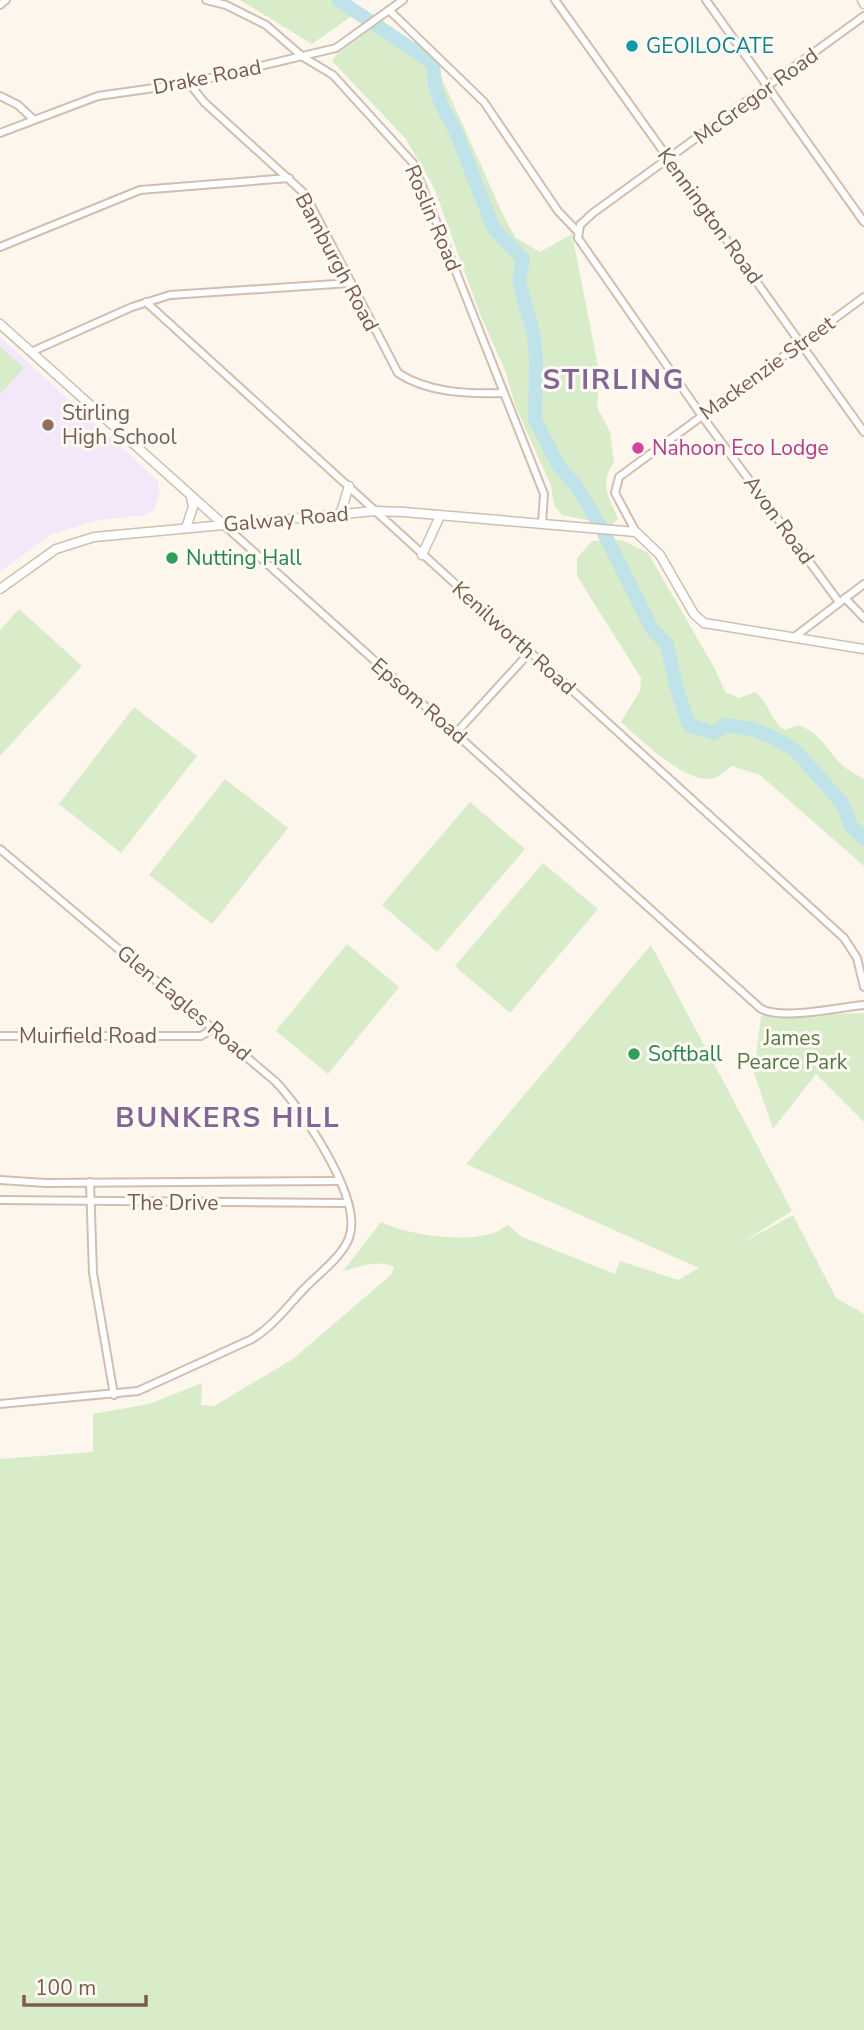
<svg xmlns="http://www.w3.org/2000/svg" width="864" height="2030" font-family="'Nunito Sans',sans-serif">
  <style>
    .education { fill: #f3e8fa }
    .green { fill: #d8ecc9 }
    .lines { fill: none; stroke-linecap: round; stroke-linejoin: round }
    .river { stroke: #bfe3e8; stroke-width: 14 }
    .minor-casing { stroke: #d1beb0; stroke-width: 10 }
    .tertiary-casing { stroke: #d1beb0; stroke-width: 11 }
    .minor { stroke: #fff; stroke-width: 6 }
    .tertiary { stroke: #fff; stroke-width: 8 }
    .culture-dot { fill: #0f9aa8; stroke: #fffaf3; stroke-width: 2.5 }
    .education-dot { fill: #8d6e63; stroke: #fffaf3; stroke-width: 2.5 }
    .hotel-dot { fill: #d1479c; stroke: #fffaf3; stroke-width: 2.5 }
    .leisure-dot { fill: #2e9e5b; stroke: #fffaf3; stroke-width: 2.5 }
    .labels { text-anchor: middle; stroke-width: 6; stroke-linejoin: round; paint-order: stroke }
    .culture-label { font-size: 21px; fill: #0d838f; stroke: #fffaf3; text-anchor: start }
    .street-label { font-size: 21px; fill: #7a5c4d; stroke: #fffaf3 }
    .education-label { font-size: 21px; fill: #785e54; stroke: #fffaf3; text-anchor: start }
    .hotel-label { font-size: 21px; fill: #b23c85; stroke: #fffaf3; text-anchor: start }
    .leisure-label { font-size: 21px; fill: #27864d; stroke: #fffaf3; text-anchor: start }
    .park-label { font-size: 21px; fill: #537a41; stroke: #fffaf3 }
    .district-label { font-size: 28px; font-weight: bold; letter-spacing: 2px; fill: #846695; stroke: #fffaf3 }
  </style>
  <rect width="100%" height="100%" fill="#fdf6ec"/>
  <polygon class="education" points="0,337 158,481 160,493 154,510 145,515 99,520 51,534 0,572"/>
  <g class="green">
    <polygon points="240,0 329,0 353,15 312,44"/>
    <path d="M382,21L434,61L506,221L516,238L540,252L572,234L600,376L597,407L610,432L614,463C598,482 610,500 618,519L612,525L562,515L554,505L551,486L515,405L506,373L480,314L434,188L406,139L332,61L337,54Z"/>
    <polygon points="0,346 24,368 0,394"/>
    <path d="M622,540L648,553L715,669L725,692L739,698L755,692C770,703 769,720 785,730L799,725C818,733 824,744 836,759C842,767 855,774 864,779V866L760,775L732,766C727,769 720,776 714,778C689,787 639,738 621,722L640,691L641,678L577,576V558L592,541Z"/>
    <polygon points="19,609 82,666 0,756 0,630"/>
    <polygon points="134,707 197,756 121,853 59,804"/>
    <polygon points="225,779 288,828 212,924 149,875"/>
    <polygon points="470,802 525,849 437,952 382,905"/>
    <polygon points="543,863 598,909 510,1013 455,966"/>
    <polygon points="347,944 399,987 328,1074 276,1031"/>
    <path d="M651,945L792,1211L740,1244L793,1215L836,1298L864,1314V2030H0V1459L93,1452V1414L149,1404L202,1383L201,1405L214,1406L293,1359L392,1274L394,1267C378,1259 359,1267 343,1271L381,1222C408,1235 464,1243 493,1233C498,1232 503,1227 508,1225L522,1237L615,1274L620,1261L678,1280L699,1268L466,1164Z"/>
    <polygon points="864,1013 864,1122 816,1074 773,1129 754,1073 761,1016"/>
  </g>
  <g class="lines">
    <polyline class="river" points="338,0 433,63 435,86 441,104 456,132 494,229 523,259 519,281 534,336 536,362 535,420 558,465 577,487 603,531 652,629 667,644 676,686 689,725 714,733 725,725 752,729 773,737 795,750 842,803 851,826 864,839"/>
    <g class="minor-casing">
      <g id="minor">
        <polyline points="206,0 226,5 266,25 303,57 333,75 413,163 544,494 542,524"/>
        <polyline points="555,0 864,432"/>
        <polyline points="706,0 864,222"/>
        <polyline points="0,5 6,0"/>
        <polyline points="389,10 484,102 558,211 578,232"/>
        <path d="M189,83L204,102L305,194L398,373C428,393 468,394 503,393"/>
        <polyline points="0,96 18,105 33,119"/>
        <polyline points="0,133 98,96 189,83 336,48 403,0"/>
        <polyline points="0,247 140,190 289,178"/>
        <polyline points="146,302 844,938 857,958 864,987"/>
        <polyline points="31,352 132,307 170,295 350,283"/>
        <path d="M224,525L760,1008C779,1021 840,1007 864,1005"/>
        <polyline points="636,532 615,493 619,477 864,297"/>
        <polyline points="845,598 864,618"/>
        <polyline points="839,602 702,416 578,238 580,225 593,213 864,16"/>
        <polyline points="793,638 864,584"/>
        <polyline points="456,733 530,652"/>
        <path d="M0,849L276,1082C302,1110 364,1199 349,1238C342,1257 316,1276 303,1290C287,1307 272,1327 252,1339L138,1391L0,1404"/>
        <polyline points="0,1036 201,1036 214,1028"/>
        <polyline points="0,1180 46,1183 339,1181"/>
        <polyline points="90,1182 93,1273 114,1395"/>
        <polyline points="0,1200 346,1203"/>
      </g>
    </g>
    <g class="tertiary-casing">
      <g id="tertiary">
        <polyline points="862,0 864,4"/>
        <polyline points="0,324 224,525"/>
        <polyline points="340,515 349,486"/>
        <polyline points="186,528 193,507 191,497"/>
        <polyline points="422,555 440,516"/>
        <polyline points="0,589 56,549 94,537 375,511 404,512 636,532 660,555 694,614 704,623 864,649"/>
      </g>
    </g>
    <use href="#minor" class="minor"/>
    <use href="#tertiary" class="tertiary"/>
  </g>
  <circle class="culture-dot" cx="632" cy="46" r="7"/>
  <circle class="education-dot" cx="48" cy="425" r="7"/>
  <circle class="hotel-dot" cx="638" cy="448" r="7"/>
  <g class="leisure-dot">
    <circle cx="172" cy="558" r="7"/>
    <circle cx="634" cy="1054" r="7"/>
  </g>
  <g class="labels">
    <g class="culture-label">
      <text x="646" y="53">GEOILOCATE</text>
    </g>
    <g class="street-label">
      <text transform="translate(207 77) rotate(-11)" y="7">Drake Road</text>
      <text transform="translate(756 96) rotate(-36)" y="7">McGregor Road</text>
      <text transform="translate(710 216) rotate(54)" y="7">Kennington Road</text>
      <text transform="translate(433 218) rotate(67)" y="7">Roslin Road</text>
      <text transform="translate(337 262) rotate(62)" y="7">Bamburgh Road</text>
      <text transform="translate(767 368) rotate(-36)" y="7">Mackenzie Street</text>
      <text transform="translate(286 519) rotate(-5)" y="7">Galway Road</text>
      <text transform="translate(779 520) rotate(54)" y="7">Avon Road</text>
      <text transform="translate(514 638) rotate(42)" y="7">Kenilworth Road</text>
      <text transform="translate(419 701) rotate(41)" y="7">Epsom Road</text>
      <text transform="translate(184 1003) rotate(40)" y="7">Glen Eagles Road</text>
      <text x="88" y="1043">Muirfield Road</text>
      <text x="173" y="1210">The Drive</text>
    </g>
    <g class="education-label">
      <text x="62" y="420">Stirling<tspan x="62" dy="24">High School</tspan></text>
    </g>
    <g class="hotel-label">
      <text x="652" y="455">Nahoon Eco Lodge</text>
    </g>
    <g class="leisure-label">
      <text x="186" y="565">Nutting Hall</text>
      <text x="648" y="1061">Softball</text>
    </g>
    <g class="park-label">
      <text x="792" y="1045">James<tspan x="792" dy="24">Pearce Park</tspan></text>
    </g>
    <g class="district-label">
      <text x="614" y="389">STIRLING</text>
      <text x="228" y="1127">BUNKERS HILL</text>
    </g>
  </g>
  <path d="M24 1995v10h122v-10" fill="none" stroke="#7a5c4d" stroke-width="3.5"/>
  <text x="35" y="1995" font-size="21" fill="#7a5c4d" stroke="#fffaf3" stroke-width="5" paint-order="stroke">100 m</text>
</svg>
